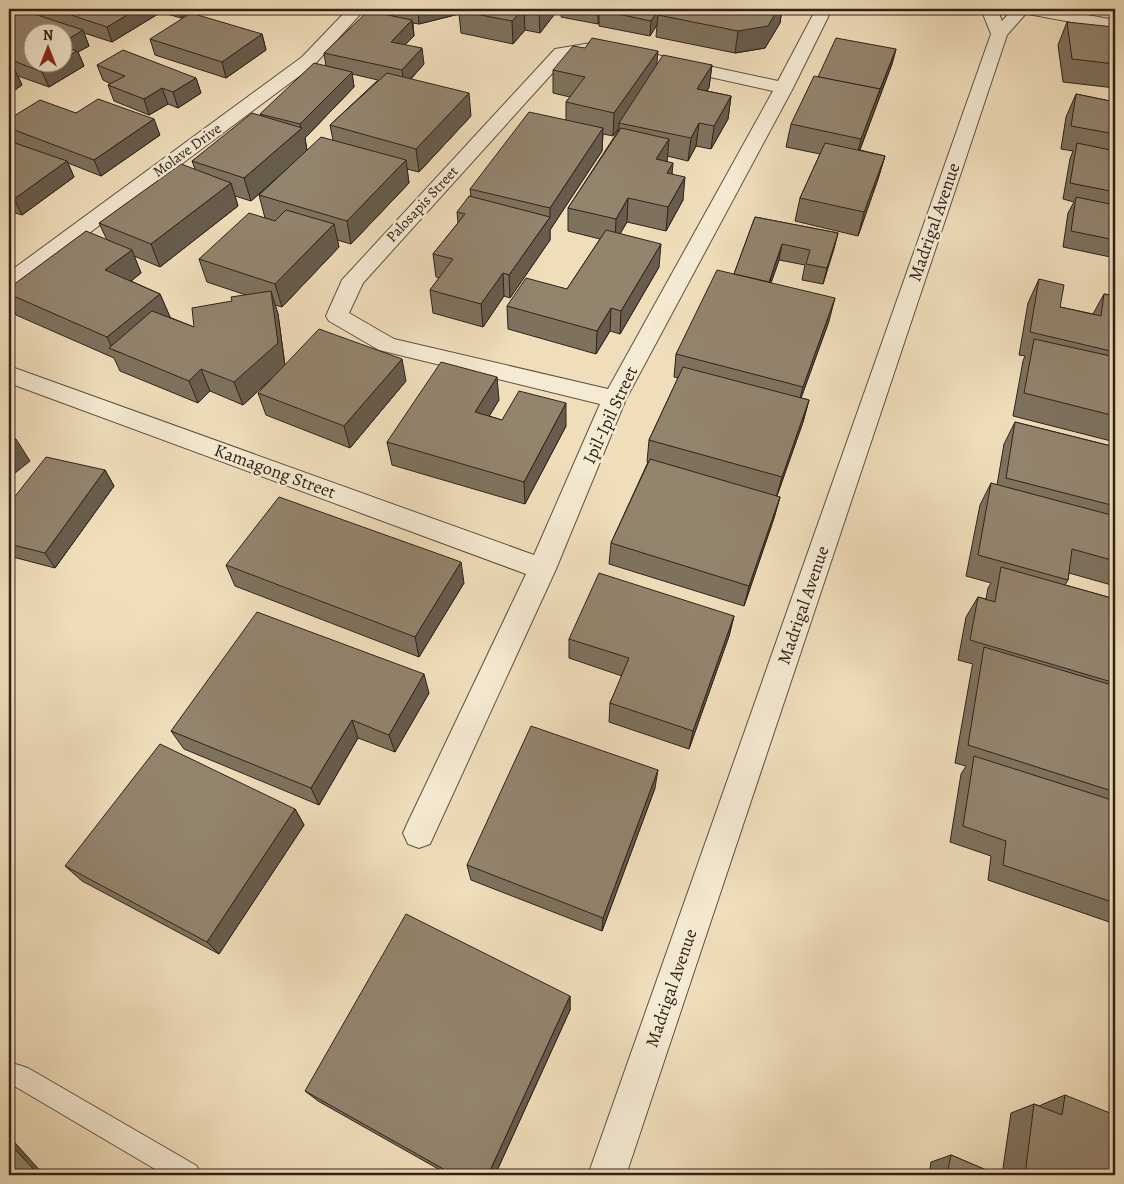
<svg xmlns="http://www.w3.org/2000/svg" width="1124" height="1184" font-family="Alegreya,serif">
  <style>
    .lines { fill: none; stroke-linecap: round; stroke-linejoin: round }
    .service-casing { stroke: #5e5142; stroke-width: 2 }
    .minor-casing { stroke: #5e5142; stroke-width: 2 }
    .tertiary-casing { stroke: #5e5142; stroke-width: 2 }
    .service { fill: #f5ead3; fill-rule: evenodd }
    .minor { fill: #f5ead3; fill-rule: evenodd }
    .tertiary { fill: #f5ead3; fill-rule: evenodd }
    .wall { fill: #7e725f; stroke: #2e221a; fill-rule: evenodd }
    .shaded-wall { fill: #675c4d; stroke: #2e221a }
    .building { fill: #93846e; stroke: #2e221a }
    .labels { text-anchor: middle; stroke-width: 5; stroke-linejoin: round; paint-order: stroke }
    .far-street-label { font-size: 15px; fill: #2e221a; stroke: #f5ead3 }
    .street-label { font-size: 18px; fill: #2e221a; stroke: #f5ead3 }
  </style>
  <rect width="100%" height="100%" fill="#f0debb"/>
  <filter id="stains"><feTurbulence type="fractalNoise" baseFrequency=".004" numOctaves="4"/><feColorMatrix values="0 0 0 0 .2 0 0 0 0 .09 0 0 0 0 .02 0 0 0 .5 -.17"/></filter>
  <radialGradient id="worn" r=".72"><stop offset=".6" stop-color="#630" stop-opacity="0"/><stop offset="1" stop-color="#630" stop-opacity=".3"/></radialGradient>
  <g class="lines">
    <g class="service-casing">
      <polygon id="service" points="9,1062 28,1068 197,1166 200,1175 165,1175 16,1087 9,1086"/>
    </g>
    <g class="minor-casing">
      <g id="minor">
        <polygon points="17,9 36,9 15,24 9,25 9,13"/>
        <polygon points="348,9 365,9 314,65 17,287 9,289 9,272 302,57"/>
        <path d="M816,9H832L793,88L626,399L556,569L430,844L419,848L408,844L403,833L408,822L526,574L9,383V366L534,555L600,404L379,350L329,321L326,316L342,280L555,49L597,42L778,81ZM597,52L773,91L608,389L394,339L349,313L363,283L567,57Z"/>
        <polygon points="1020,9 1054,9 1115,20 1115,30 1028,14"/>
      </g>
    </g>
    <g class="tertiary-casing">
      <polygon id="tertiary" points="981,9 997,9 1002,21 1013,9 1030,9 1007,35 626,1175 588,1175 991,34"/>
    </g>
    <use href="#service" class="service"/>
    <use href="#minor" class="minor"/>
    <use href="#tertiary" class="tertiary"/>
  </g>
  <g class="wall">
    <polygon points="38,9 195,9 181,18 157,11 158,14 112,42 84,33 89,46 78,52 84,66 49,87 18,76 22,85 9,94 9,14 42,16"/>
    <path d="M391,9H557V11L540,33L525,30L513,44L461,33L459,14L419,24L413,23L414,36L405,45L424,64L411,79L471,116L419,172L407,169L409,183L351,244L337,240L339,247L282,307L275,305L278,314L285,365L406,381L350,448L266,415L258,393L276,374L243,405L210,391L198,403L120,371L114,358L16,315L9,301V288L107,240L99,223L195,169L192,161L261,116L260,114L326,66L324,53L392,16ZM352,74L378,80L330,125L333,140L307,150L305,138L354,87ZM278,177L259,195L265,218L199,259L207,282L246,295L232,301L194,327L169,317H170L160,294L131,281L141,273L134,256L160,267L238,206L235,196L251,201Z"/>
    <polygon points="561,9 782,9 780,23 765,48 735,53 656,37 657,25 650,36 599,26 599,22 598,24 561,17"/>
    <polygon points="1094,9 1115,9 1115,13 1095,10"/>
    <polygon points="1067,22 1115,36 1115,88 1063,82 1058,45"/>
    <polygon points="262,34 266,50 226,78 155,55 150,39"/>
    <polygon points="896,49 892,64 860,150 885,156 878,179 858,236 795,221 800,198 820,154 786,147 791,124"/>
    <polygon points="97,65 196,78 201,93 178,108 168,104 149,115 114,101 108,85 111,84 103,80"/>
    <polygon points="657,65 712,65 709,87 707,91 731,96 728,119 711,149 696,146 688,161 667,156 667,161 683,200 666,231 627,222 620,233 659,267 620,334 610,331 596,354 508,329 507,306 567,289 600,239 568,231 568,208 618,131 619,128 613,136 603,134 602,151 550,230 550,240 510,298 504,296 483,327 433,313 430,290 439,278 436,277 433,254 458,223 457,212 471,197 470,189 566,120 566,102 570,97 553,93 553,70"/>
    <polygon points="1076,94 1115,102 1115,258 1063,247 1068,213 1074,202 1063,199 1070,159 1073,151 1061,149 1066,117"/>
    <polygon points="76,113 160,135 101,176 68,163 74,177 22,215 9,211 9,141 28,148 9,141 9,119"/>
    <polygon points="755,217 838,233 823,284 802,280 805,265 779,260 771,283 829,321 801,398 809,400 803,422 777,496 780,497 774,518 744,606 609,564 611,543 648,462 647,462 649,440 678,378 674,377 676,354 734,274"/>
    <polygon points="1039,279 1060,307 1093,314 1104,294 1115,296 1115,442 1013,416 1023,361 1025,356 1019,355 1028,303"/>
    <polygon points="499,400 489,416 502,420 566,426 525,504 392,465 387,442"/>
    <polygon points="1015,422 1115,447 1115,586 1069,573 1068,580 1065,585 1115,599 1115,924 988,880 991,856 950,842 961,774 966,766 955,763 972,667 973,664 958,660 966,617 978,597 986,599 988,588 991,583 966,576 980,505 991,483 997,485 1004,444"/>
    <polygon points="105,470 114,486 55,568 9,556 9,504"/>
    <polygon points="226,565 464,583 419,657 235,586"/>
    <polygon points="734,616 729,636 689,749 609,722 610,703 622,676 569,658 569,639"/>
    <polygon points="429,693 395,752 358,738 319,805 184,749 171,731"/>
    <polygon points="655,788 602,931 471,880 467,865"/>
    <polygon points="295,809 304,825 219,954 82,881 65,866"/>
    <polygon points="570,996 570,1010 495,1175 449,1175 318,1101 305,1091"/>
    <polygon points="1065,1095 1115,1175 1002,1175 1011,1113 1034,1104 1040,1106 1041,1105"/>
    <polygon points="951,1155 998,1175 929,1175 931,1162"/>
  </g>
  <g class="shaded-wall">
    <polygon points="137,9 156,9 158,14 112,42 107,27"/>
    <polygon points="178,9 195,9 181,18"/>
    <polygon points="418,9 468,9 459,11 459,14 419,24"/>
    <polygon points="523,9 524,9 525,30 513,44 512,21"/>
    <polygon points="541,9 557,9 557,11 540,33 539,11"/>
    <polygon points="598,9 610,9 599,10 599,22 598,24"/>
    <polygon points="659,9 668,9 658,15 657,25 650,36 651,21"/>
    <polygon points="778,9 782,9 780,23 765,48 735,53 738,31"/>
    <polygon points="412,20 414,36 393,57 391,42"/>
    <polygon points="83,30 89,46 78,52 84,66 49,87 42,72 58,62 62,62 62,43"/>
    <polygon points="262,34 266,50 226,78 222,62"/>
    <polygon points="422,48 424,64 404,86 402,70"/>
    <polygon points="896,49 892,64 855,162 861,139"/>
    <polygon points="658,51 656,74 619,123 619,128 613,136 614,113"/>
    <polygon points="712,65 709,87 695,112 697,89"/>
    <polygon points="15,70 22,85 9,94 9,73"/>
    <polygon points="352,72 354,87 305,138 307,151 251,201 244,178 301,129 300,124"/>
    <polygon points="196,78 201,93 178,108 173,92"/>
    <polygon points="162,88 168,104 149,115 144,99"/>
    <polygon points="469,93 471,116 419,172 416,149"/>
    <polygon points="731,96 728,119 711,149 714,126"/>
    <polygon points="154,119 160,135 101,176 94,160"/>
    <polygon points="699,123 696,146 688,161 691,138"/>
    <polygon points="603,128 602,151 550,230 550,240 510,298 509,275 550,217 550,208"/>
    <polygon points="669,139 667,162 656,159"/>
    <polygon points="885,156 878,179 858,236 864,212"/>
    <polygon points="406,160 409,183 351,244 347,221"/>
    <polygon points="67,161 74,177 22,215 14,199"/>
    <polygon points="673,163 671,186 667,173"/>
    <polygon points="685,177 683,200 666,231 668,207"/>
    <polygon points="231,183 238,206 160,267 151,244"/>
    <polygon points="628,198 627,222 615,243 616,219"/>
    <polygon points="334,224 339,247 282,307 275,284"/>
    <polygon points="838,233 834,249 823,284 827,268"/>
    <polygon points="661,244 659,267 620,334 621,311"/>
    <polygon points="782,244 779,260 765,300 769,284"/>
    <polygon points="132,250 141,273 116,293 105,270"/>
    <polygon points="503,273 504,296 483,327 481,304"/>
    <polygon points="271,291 278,314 285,366 243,405 234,382"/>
    <polygon points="160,294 170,317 125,354 113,350 107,337"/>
    <polygon points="835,298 829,321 797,409 803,387"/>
    <polygon points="611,308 610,331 596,354 597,331"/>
    <polygon points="402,359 406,381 350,448 344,426"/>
    <polygon points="201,369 210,391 198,403 189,381"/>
    <polygon points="497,377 499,400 478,435 475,412"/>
    <polygon points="809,400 803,422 776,498 782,477"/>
    <polygon points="566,403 566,426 525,504 524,482"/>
    <polygon points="16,439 30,461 9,478 9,445"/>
    <polygon points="105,470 114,486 55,568 45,553"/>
    <polygon points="780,497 774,518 744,606 749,586"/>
    <polygon points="461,562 464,583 419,657 415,637"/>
    <polygon points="734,616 729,636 689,749 693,731"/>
    <polygon points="424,674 429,693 395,752 389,735"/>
    <polygon points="352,720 358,738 319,805 311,788"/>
    <polygon points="658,770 655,788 602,931 603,918"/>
    <polygon points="295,809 304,825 219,954 207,942"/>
    <polygon points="570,996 570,1010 495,1175 488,1175"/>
    <polygon points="9,1136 44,1175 39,1175 9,1143"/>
  </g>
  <g class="building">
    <polygon points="18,9 19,9 83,30 62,43 62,32 32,32 32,62 58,62 42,72 9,59 9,14"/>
    <polygon points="53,9 137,9 107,27"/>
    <polygon points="461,9 523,9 512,21 459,11"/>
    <polygon points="529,9 541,9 539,11"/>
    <polygon points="601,9 659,9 651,21 599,10"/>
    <polygon points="663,9 778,9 768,26 738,31 658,15"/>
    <polygon points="368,11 412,20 391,42 422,48 402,70 324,53"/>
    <polygon points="191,13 262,34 222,62 150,39"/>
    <polygon points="1067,22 1114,27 1115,36 1115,64 1072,59"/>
    <polygon points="592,38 658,51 614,113 566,102 585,77 553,70 573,46 585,48"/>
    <polygon points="836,38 896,49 880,89 818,77"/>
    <polygon points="62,46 77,51 62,60"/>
    <polygon points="123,50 196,78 173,92 162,88 144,99 108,85 125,76 97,65"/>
    <polygon points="663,55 712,65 697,89 731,96 714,126 699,123 691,138 619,123"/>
    <polygon points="314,63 352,72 300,124 260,114"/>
    <polygon points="9,68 15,70 9,73"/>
    <polygon points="387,73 469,93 416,149 330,125"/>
    <polygon points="814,76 880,89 861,139 791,124"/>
    <polygon points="1076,94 1115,102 1115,134 1071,126"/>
    <polygon points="98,99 154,119 94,160 9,128 9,119 40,100 76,113"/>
    <polygon points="529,112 603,128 550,208 470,189"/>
    <polygon points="252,113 302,128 244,178 192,161"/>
    <polygon points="621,128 669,139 656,159 673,163 667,173 685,177 668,207 628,198 616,219 568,208"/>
    <polygon points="321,137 406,160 347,221 259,195"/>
    <polygon points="9,141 67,161 14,199 9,198"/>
    <polygon points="825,143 885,156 864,212 800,198"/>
    <polygon points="1077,143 1115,151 1115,192 1070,183"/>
    <polygon points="181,164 231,183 151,244 99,223"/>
    <polygon points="469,196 550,217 509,275 503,273 481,304 430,290 453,259 433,254 465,214 457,212"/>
    <polygon points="1076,197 1115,205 1115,240 1071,231"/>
    <polygon points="286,210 334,224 275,284 199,259 249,213 275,221"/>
    <polygon points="755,217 838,233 827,268 806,264 810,250 782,244 769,282 734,274"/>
    <polygon points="606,230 661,244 621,311 611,308 597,331 507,306 526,278 567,289"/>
    <polygon points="86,231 132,250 105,270 160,294 107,337 9,294 9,288"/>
    <polygon points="717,270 835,298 803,387 676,354"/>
    <polygon points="1039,279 1064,285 1060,307 1101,316 1104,294 1115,296 1115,352 1030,332"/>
    <polygon points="271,291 278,343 234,382 201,369 189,381 109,348 152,311 194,327 192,308 232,301 231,297"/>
    <polygon points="319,329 402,359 344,426 258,393"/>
    <polygon points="1034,339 1115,357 1115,416 1024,393"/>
    <polygon points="441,362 497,377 475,412 502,420 519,391 566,403 524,482 387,442"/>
    <polygon points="683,367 809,400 782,477 649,440"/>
    <polygon points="1015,422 1115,447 1115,506 1006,478"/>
    <polygon points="9,435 16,439 9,445"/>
    <polygon points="46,457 105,470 45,553 9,544 9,504"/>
    <polygon points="650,459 780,497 749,586 611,543"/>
    <polygon points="991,483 1115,516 1115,561 1072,549 1068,580 978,555"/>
    <polygon points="279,497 461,562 415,637 226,565"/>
    <polygon points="1001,567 1115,599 1115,683 970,640 978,597 995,602"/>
    <polygon points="599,573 734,616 693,731 610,703 629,658 569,639"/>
    <polygon points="257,612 424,674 389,735 352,720 311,788 171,731"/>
    <polygon points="984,647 1115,686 1115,792 968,745"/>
    <polygon points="531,726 658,770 603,918 467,865"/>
    <polygon points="160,744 295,809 207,942 65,866"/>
    <polygon points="974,756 1115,801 1115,903 1003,865 1006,841 963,826"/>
    <polygon points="406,914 570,996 488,1175 454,1175 305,1091"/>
    <polygon points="1065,1095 1115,1115 1115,1175 1025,1175 1034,1104 1062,1115"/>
    <polygon points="9,1143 39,1175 9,1175"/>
    <polygon points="951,1155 998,1175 947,1175"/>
  </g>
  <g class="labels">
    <g class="far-street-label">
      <text transform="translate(187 150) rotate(-36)" y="5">Molave Drive</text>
      <text transform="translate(422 204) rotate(-47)" y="5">Palosapis Street</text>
    </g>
    <g class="street-label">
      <text transform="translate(934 222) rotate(-71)" y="6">Madrigal Avenue</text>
      <text transform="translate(610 415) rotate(-65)" y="6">Ipil-Ipil Street</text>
      <text transform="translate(275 471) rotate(20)" y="6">Kamagong Street</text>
      <text transform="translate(803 605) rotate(-71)" y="6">Madrigal Avenue</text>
      <text transform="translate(671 988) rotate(-71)" y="6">Madrigal Avenue</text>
    </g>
  </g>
  <rect width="1124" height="1184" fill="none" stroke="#f0debb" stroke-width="30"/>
  <rect x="10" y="10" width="1104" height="1164" fill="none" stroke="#2e221a" stroke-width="2.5"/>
  <rect x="15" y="15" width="1094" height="1154" fill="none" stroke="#2e221a"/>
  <g transform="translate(48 48)"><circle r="24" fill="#f5ead3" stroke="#a59a89"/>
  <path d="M0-4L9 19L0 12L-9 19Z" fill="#8f2418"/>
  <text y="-8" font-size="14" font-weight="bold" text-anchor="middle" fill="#2e221a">N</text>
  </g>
  <rect width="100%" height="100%" filter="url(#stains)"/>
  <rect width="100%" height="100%" fill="url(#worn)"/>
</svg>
